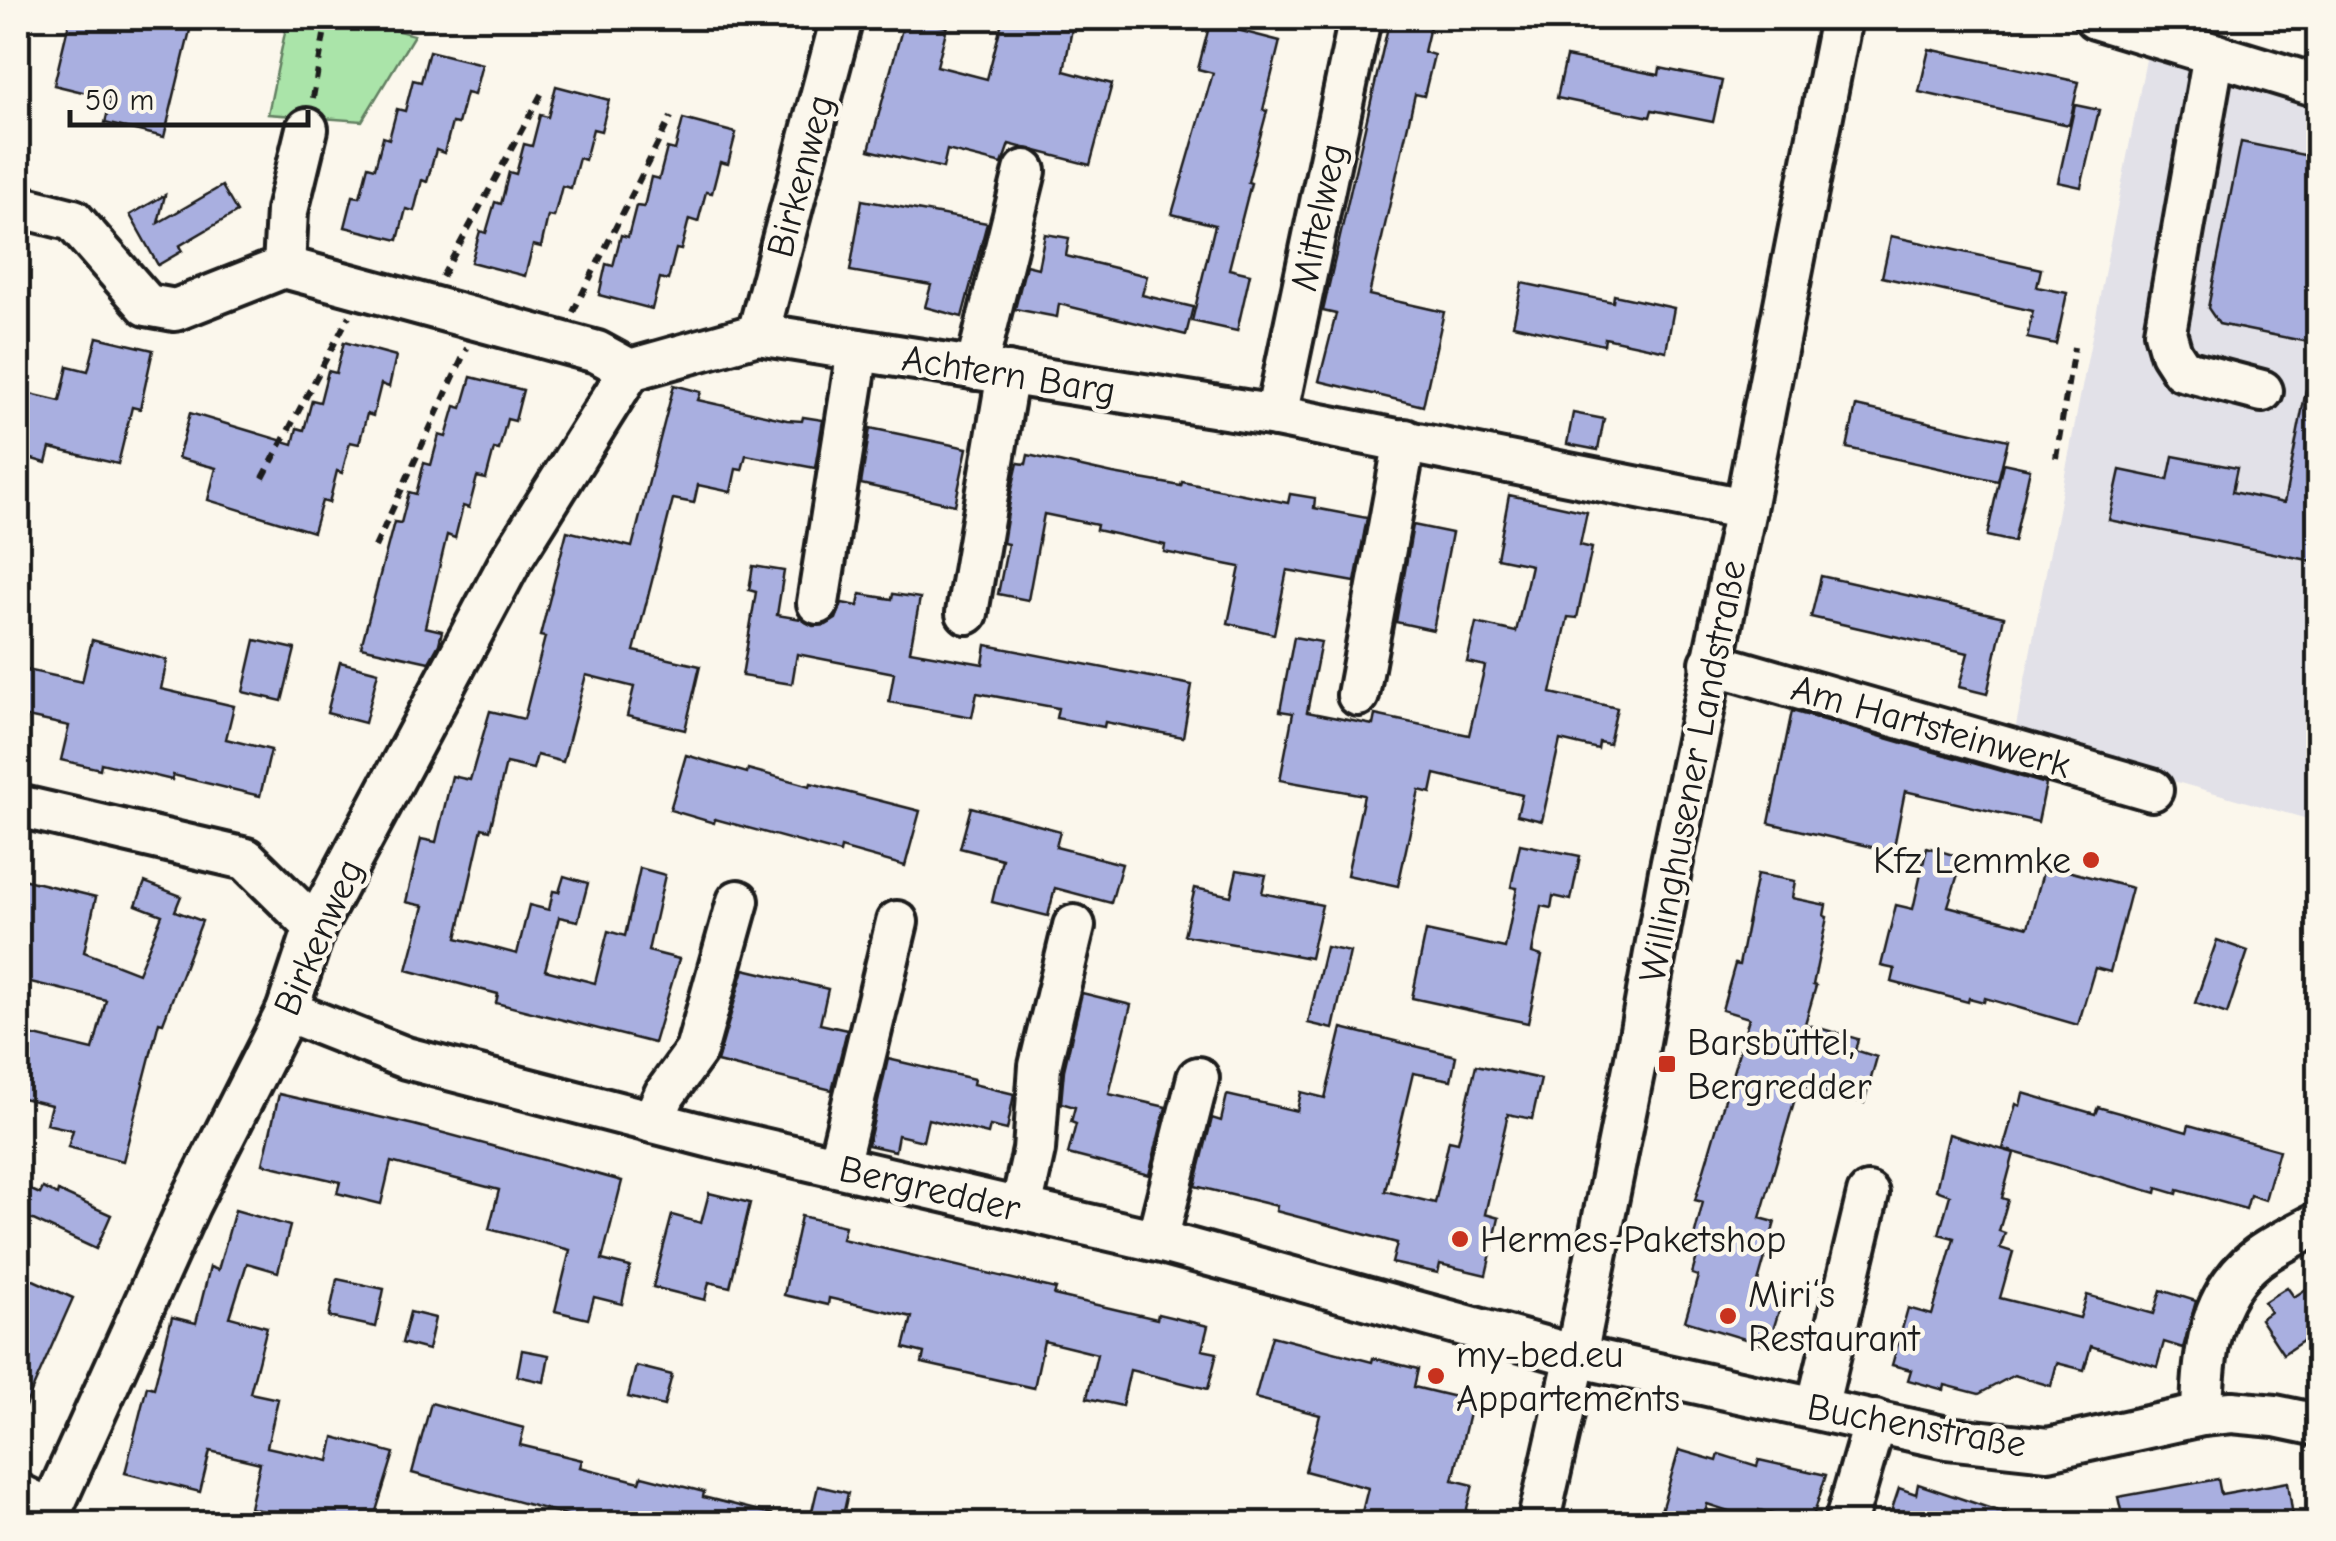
<svg xmlns="http://www.w3.org/2000/svg" width="2336" height="1541" font-family="'Comic Neue',sans-serif">
  <style>
    .built { fill: #e2e1e8 }
    .green { fill: #aae4a9; stroke: #638062; stroke-width: 2.5 }
    .building { fill: #a9afe0; stroke: #1c1c1c; stroke-width: 2.5 }
    .lines { fill: none; stroke-linecap: round; stroke-linejoin: round }
    .minor-casing { stroke: #1c1c1c; stroke-width: 48 }
    .path { stroke: #1c1c1c; stroke-width: 6; stroke-dasharray: 10 8; stroke-linecap: butt }
    .minor { stroke: #fbf7ec; stroke-width: 40 }
    .poi-dot { fill: #c8321e; stroke: #fbf7ec; stroke-width: 4 }
    .labels { text-anchor: middle; stroke-width: 9; stroke-linejoin: round; paint-order: stroke }
    .street-label { font-size: 38px; fill: #1c1c1c; stroke: #fbf7ec }
    .poi-label { font-size: 38px; fill: #1c1c1c; stroke: #fbf7ec; text-anchor: start }
  </style>
  <rect width="100%" height="100%" fill="#fbf7ec"/>
  <filter id="ink" filterUnits="userSpaceOnUse"><feTurbulence type="fractalNoise" baseFrequency=".01" numOctaves="2"/><feDisplacementMap in="SourceGraphic" scale="20" xChannelSelector="R" yChannelSelector="G"/><feConvolveMatrix kernelMatrix="1 2 1 2 8 2 1 2 1" color-interpolation-filters="sRGB"/></filter>
  <g filter="url(#ink)">
    <polygon class="built" points="2148,49 2318,102 2318,822 2014,736"/>
    <polygon class="green" points="288,18 349,18 414,35 362,121 268,114"/>
    <g class="building">
      <polygon points="70,18 193,18 164,137 105,123 111,99 54,85"/>
      <polygon points="905,18 947,27 937,66 987,79 1003,18 1074,18 1064,71 1112,84 1090,165 1009,144 1002,164 947,150 943,168 869,150"/>
      <polygon points="1390,18 1432,18 1424,52 1434,55 1424,96 1415,94 1369,295 1444,312 1423,406 1319,381 1336,314 1323,311"/>
      <polygon points="1210,23 1280,41 1263,110 1267,111 1248,182 1251,183 1229,269 1250,274 1237,331 1192,321 1215,225 1172,214 1213,73 1198,69"/>
      <polygon points="1929,49 2079,82 2069,125 1919,92"/>
      <polygon points="429,51 482,64 474,95 466,93 458,124 452,123 444,153 436,150 427,182 422,180 414,211 406,209 398,240 345,227 353,196 360,197 368,166 375,168 383,137 389,139 397,109 405,111 413,80 421,82"/>
      <polygon points="1566,57 1659,75 1660,68 1722,81 1713,122 1652,110 1650,117 1557,98"/>
      <polygon points="556,86 609,100 601,131 593,129 585,160 579,158 571,188 562,186 554,217 548,216 541,247 533,245 525,276 471,262 480,231 486,233 495,202 501,204 509,172 516,174 524,144 532,146 540,115 548,117"/>
      <polygon points="2075,105 2099,110 2081,187 2058,182"/>
      <polygon points="683,119 736,133 728,164 720,162 712,193 706,192 698,222 689,219 681,250 676,249 668,280 660,278 652,309 599,295 606,264 613,266 621,235 628,237 636,206 644,207 651,177 659,179 667,148 675,150"/>
      <polygon points="2241,142 2318,158 2318,344 2219,324 2208,308"/>
      <polygon points="222,186 237,212 179,246 182,251 158,265 130,215 165,195 158,223"/>
      <polygon points="862,200 987,223 962,317 925,307 931,285 850,271"/>
      <polygon points="1045,234 1069,238 1066,256 1147,276 1142,295 1193,307 1186,335 1059,304 1057,317 1015,309 1026,265 1038,268"/>
      <polygon points="1891,236 2041,269 2037,287 2067,293 2056,344 2027,338 2033,311 1882,277"/>
      <polygon points="1522,283 1613,302 1614,295 1674,308 1666,351 1605,338 1604,345 1513,325"/>
      <polygon points="97,337 153,350 140,409 132,407 118,464 50,448 46,463 18,455 18,391 60,401 68,366 88,371"/>
      <polygon points="344,342 396,356 389,387 381,384 373,416 367,414 359,444 350,442 342,473 337,471 329,503 322,501 313,532 208,500 216,468 178,458 190,413 293,444 297,428 304,430 312,400 320,402 328,371 336,373"/>
      <polygon points="471,377 523,390 515,421 507,419 499,450 494,449 486,479 477,477 469,508 463,506 455,538 447,535 425,627 442,631 439,644 429,662 361,647 394,522 401,523 409,492 416,494 424,463 431,465 439,435 446,437 455,406 462,408"/>
      <polygon points="674,385 701,392 698,400 787,420 802,421 803,417 823,420 815,468 746,455 742,470 736,469 731,492 698,485 694,503 673,499 634,651 700,666 685,730 627,716 634,687 586,675 563,762 537,755 533,769 506,763 490,830 482,828 457,938 517,954 529,905 549,910 553,891 559,892 564,876 588,883 578,921 559,917 545,970 595,983 608,931 625,936 640,868 665,875 648,951 679,959 654,1043 496,1003 498,994 407,970 424,906 406,902 421,839 436,842 452,776 470,780 490,711 524,719 545,637 540,636 567,531 632,547"/>
      <polygon points="2306,390 2318,391 2318,562 2109,520 2120,470 2168,480 2173,456 2237,468 2232,492 2284,503"/>
      <polygon points="1856,406 2008,440 1998,481 1847,448"/>
      <polygon points="1573,413 1604,419 1598,450 1567,444"/>
      <polygon points="870,428 967,448 955,505 861,484"/>
      <polygon points="1028,455 1113,474 1181,486 1182,482 1288,503 1290,494 1315,498 1314,508 1367,518 1355,582 1287,570 1274,634 1228,623 1240,567 1164,552 1165,545 1096,530 1097,525 1044,514 1028,600 998,594 1008,544 1003,543 1012,489 1018,463 1026,464"/>
      <polygon points="2003,463 2030,469 2014,542 1987,536"/>
      <polygon points="1509,495 1587,512 1580,545 1592,548 1577,618 1568,617 1551,693 1617,708 1609,744 1599,742 1598,749 1560,740 1542,821 1517,815 1522,795 1435,774 1431,793 1419,790 1398,886 1347,875 1364,795 1280,780 1293,713 1280,711 1294,637 1321,642 1307,712 1373,725 1375,715 1469,735 1485,666 1467,662 1476,623 1516,632 1531,565 1497,558"/>
      <polygon points="1413,525 1452,533 1433,630 1396,622"/>
      <polygon points="753,566 784,571 777,615 801,619 813,626 826,625 836,619 842,603 858,606 860,594 892,599 893,594 920,598 910,651 983,664 986,645 1192,685 1183,737 1105,722 1104,727 1056,718 1058,708 977,693 972,717 889,702 894,673 797,654 792,684 742,676 756,592 749,590"/>
      <polygon points="1821,576 2004,617 1987,694 1959,687 1968,653 1811,617"/>
      <polygon points="92,640 167,660 161,689 234,706 226,739 271,750 260,796 173,775 172,780 101,763 100,769 61,760 69,726 18,715 18,668 82,682"/>
      <polygon points="255,640 295,649 282,701 243,692"/>
      <polygon points="340,662 378,672 365,723 327,713"/>
      <polygon points="1792,711 2046,784 2038,822 1905,791 1893,852 1769,823"/>
      <polygon points="686,755 747,773 748,769 810,786 811,783 920,811 905,866 841,848 840,853 715,819 714,823 670,810"/>
      <polygon points="971,807 1060,831 1056,847 1122,864 1111,903 1055,888 1048,916 992,902 1002,859 960,848"/>
      <polygon points="1520,844 1580,856 1571,900 1553,896 1551,908 1541,906 1532,953 1542,956 1528,1023 1412,998 1426,931 1505,948 1517,888 1511,887"/>
      <polygon points="1927,847 1963,858 1948,906 2028,927 2045,865 2132,888 2110,972 2095,968 2078,1025 1985,998 1984,1002 1969,998 1968,1002 1892,982 1895,969 1881,966 1896,905 1913,909"/>
      <polygon points="1237,870 1266,875 1262,893 1322,905 1310,958 1184,935 1195,888 1231,896"/>
      <polygon points="1757,874 1795,881 1792,898 1826,905 1824,916 1827,917 1813,985 1816,986 1805,1024 1858,1039 1855,1050 1877,1057 1864,1103 1799,1085 1760,1218 1775,1222 1755,1293 1782,1301 1768,1346 1685,1321 1698,1276 1692,1274 1702,1239 1694,1237 1703,1202 1695,1200 1749,1018 1722,1010 1735,964 1739,965"/>
      <polygon points="18,878 96,897 84,952 138,973 162,915 136,905 145,882 181,896 175,911 202,921 163,1023 159,1022 123,1161 68,1147 73,1130 46,1124 51,1105 18,1097 18,1032 93,1050 106,1000 18,979"/>
      <polygon points="2217,940 2248,951 2227,1014 2195,1003"/>
      <polygon points="1326,947 1350,952 1333,1029 1308,1023"/>
      <polygon points="744,969 828,989 820,1024 847,1030 832,1090 717,1062"/>
      <polygon points="1082,993 1131,1005 1109,1094 1166,1107 1149,1175 1068,1154 1076,1124 1071,1122 1075,1107 1061,1103 1064,1070"/>
      <polygon points="1342,1028 1456,1056 1451,1080 1413,1073 1385,1191 1435,1203 1449,1140 1458,1142 1476,1065 1541,1079 1532,1119 1508,1114 1485,1214 1499,1218 1486,1275 1440,1264 1438,1273 1392,1263 1397,1243 1276,1211 1277,1206 1195,1186 1212,1118 1221,1121 1227,1095 1297,1111 1301,1092 1325,1098"/>
      <polygon points="888,1059 974,1079 973,1084 1014,1094 1007,1130 990,1126 988,1134 928,1119 923,1141 898,1135 895,1151 868,1145"/>
      <polygon points="2023,1093 2095,1114 2098,1107 2187,1132 2189,1125 2279,1150 2265,1200 2250,1195 2246,1209 2178,1190 2177,1194 2157,1188 2156,1193 2003,1149 2016,1104 2020,1106"/>
      <polygon points="279,1094 414,1125 622,1181 602,1260 630,1267 622,1304 594,1297 588,1319 555,1311 570,1250 489,1229 499,1190 391,1162 381,1204 337,1193 340,1182 263,1164"/>
      <polygon points="1949,1134 2014,1153 2002,1198 2008,1200 1999,1231 2005,1233 2000,1248 2013,1252 2000,1298 2080,1318 2087,1295 2154,1314 2161,1290 2196,1301 2183,1348 2164,1342 2157,1367 2091,1346 2084,1370 2057,1363 2051,1386 2014,1375 1979,1394 1945,1385 1944,1390 1908,1380 1911,1370 1892,1365 1908,1308 1932,1315 1954,1238 1939,1234 1950,1195 1936,1190"/>
      <polygon points="18,1184 40,1194 43,1188 57,1195 58,1191 111,1215 96,1249 18,1213"/>
      <polygon points="709,1193 750,1203 730,1287 709,1282 705,1300 653,1287 672,1215 701,1223"/>
      <polygon points="235,1210 290,1226 278,1272 247,1263 230,1317 267,1327 250,1393 278,1399 267,1447 329,1461 334,1437 394,1453 372,1524 315,1524 250,1508 260,1463 210,1451 200,1492 125,1473 147,1386 154,1388 172,1317 196,1323 210,1267 218,1270"/>
      <polygon points="801,1216 845,1226 842,1239 1056,1289 1054,1295 1157,1319 1158,1314 1208,1326 1202,1350 1217,1353 1208,1389 1130,1370 1122,1406 1087,1398 1097,1354 1044,1341 1034,1388 922,1363 924,1353 904,1348 912,1317 829,1298 828,1305 784,1295"/>
      <polygon points="18,1273 73,1298 18,1422"/>
      <polygon points="337,1279 384,1289 376,1327 329,1317"/>
      <polygon points="2318,1281 2318,1331 2283,1354 2260,1319 2270,1312 2264,1302 2287,1287 2294,1297"/>
      <polygon points="410,1312 435,1318 428,1350 402,1343"/>
      <polygon points="1272,1336 1372,1362 1373,1358 1418,1369 1414,1387 1472,1401 1453,1480 1473,1485 1463,1524 1359,1524 1368,1488 1305,1471 1320,1415 1255,1398"/>
      <polygon points="522,1350 549,1355 544,1382 517,1376"/>
      <polygon points="636,1366 672,1375 664,1406 628,1397"/>
      <polygon points="431,1403 524,1428 520,1445 582,1460 580,1467 640,1482 642,1476 704,1492 703,1497 772,1514 771,1524 600,1524 412,1473"/>
      <polygon points="1679,1450 1717,1461 1719,1454 1757,1466 1759,1460 1826,1475 1812,1520 1792,1513 1790,1519 1759,1510 1756,1520 1707,1504 1704,1524 1657,1524"/>
      <polygon points="2218,1479 2221,1494 2288,1482 2294,1524 2124,1524 2118,1497"/>
      <polygon points="1918,1484 2022,1519 2021,1524 1887,1524 1899,1488 1916,1494"/>
      <polygon points="818,1486 848,1493 841,1524 809,1524"/>
    </g>
    <g class="lines">
      <g class="minor-casing">
        <g id="minor">
          <polyline points="2095,18 2318,86"/>
          <polyline points="2214,54 2165,332 2171,353 2182,370 2262,391"/>
          <polyline points="18,209 22,207 73,220 147,305 175,310 284,267 597,352 630,370 758,334 1276,416 1745,509"/>
          <polyline points="284,267 287,211 307,129"/>
          <polyline points="758,334 842,18"/>
          <polyline points="976,369 1025,171"/>
          <polyline points="1276,416 1360,18"/>
          <polyline points="818,603 858,350"/>
          <polyline points="967,613 1008,373"/>
          <polyline points="1711,663 2152,790"/>
          <polyline points="1358,695 1405,440"/>
          <polyline points="18,806 246,859 315,927"/>
          <polyline points="287,1011 406,1058 711,1137 1166,1243 1576,1356 1947,1438 2048,1449 2202,1415 2232,1412 2275,1416 2318,1425"/>
          <polyline points="652,1122 665,1094 696,1051 738,901"/>
          <polyline points="838,1166 897,922"/>
          <polyline points="1021,1209 1034,1150 1040,1066 1074,926"/>
          <polyline points="1157,1240 1198,1078"/>
          <polyline points="1817,1408 1868,1194"/>
          <path d="M2202,1415C2203,1358 2208,1296 2257,1258C2275,1244 2299,1234 2318,1223"/>
          <polyline points="18,1494 51,1510"/>
          <polyline points="45,1524 189,1205 287,1011 315,927 511,560 630,370"/>
          <polyline points="1538,1524 1576,1356 1636,1058 1670,871 1745,509 1841,18"/>
          <polyline points="1845,1524 1875,1421"/>
        </g>
      </g>
      <g class="path">
        <polyline points="313,98 327,18"/>
        <polyline points="442,277 544,89"/>
        <polyline points="573,312 671,117"/>
        <polyline points="2056,458 2074,347"/>
        <polyline points="263,478 349,316"/>
        <polyline points="375,547 467,348"/>
      </g>
      <use href="#minor" class="minor"/>
    </g>
  </g>
  <g class="poi-dot">
    <circle cx="2091" cy="860" r="10"/>
    <rect x="1657" y="1054" width="20" height="20" rx="5"/>
    <circle cx="1460" cy="1239" r="10"/>
    <circle cx="1728" cy="1316" r="10"/>
    <circle cx="1436" cy="1376" r="10"/>
  </g>
  <g class="labels">
    <g class="street-label">
      <text transform="translate(800 176) rotate(-75)" y="13">Birkenweg</text>
      <text transform="translate(1318 217) rotate(-78)" y="13">Mittelweg</text>
      <text transform="translate(1009 374) rotate(9)" y="13">Achtern Barg</text>
      <text transform="translate(1931 726) rotate(16)" y="13">Am Hartsteinwerk</text>
      <text transform="translate(1692 771) rotate(-79)" y="13">Willinghusener Landstraße</text>
      <text transform="translate(318 937) rotate(-66)" y="13">Birkenweg</text>
      <text transform="translate(930 1188) rotate(13)" y="13">Bergredder</text>
      <text transform="translate(1917 1425) rotate(10)" y="13">Buchenstraße</text>
    </g>
    <g class="poi-label">
      <text x="2071" y="873" text-anchor="end">Kfz Lemmke</text>
      <text x="1687" y="1055">Barsbüttel,<tspan x="1687" dy="44">Bergredder</tspan></text>
      <text x="1480" y="1252">Hermes-Paketshop</text>
      <text x="1748" y="1307">Miri‘s<tspan x="1748" dy="44">Restaurant</tspan></text>
      <text x="1456" y="1367">my-bed.eu<tspan x="1456" dy="44">Appartements</tspan></text>
    </g>
  </g>
  <rect width="2336" height="1541" fill="none" stroke="#fbf7ec" stroke-width="60"/>
  <rect x="30" y="30" width="2276" height="1481" fill="none" stroke="#1c1c1c" stroke-width="4" filter="url(#ink)"/>
  <path d="M70 110v15h238v-15" fill="none" stroke="#1c1c1c" stroke-width="5"/>
  <text x="85" y="110" font-size="30" fill="#1c1c1c" stroke="#fbf7ec" stroke-width="8" paint-order="stroke">50 m</text>
</svg>
